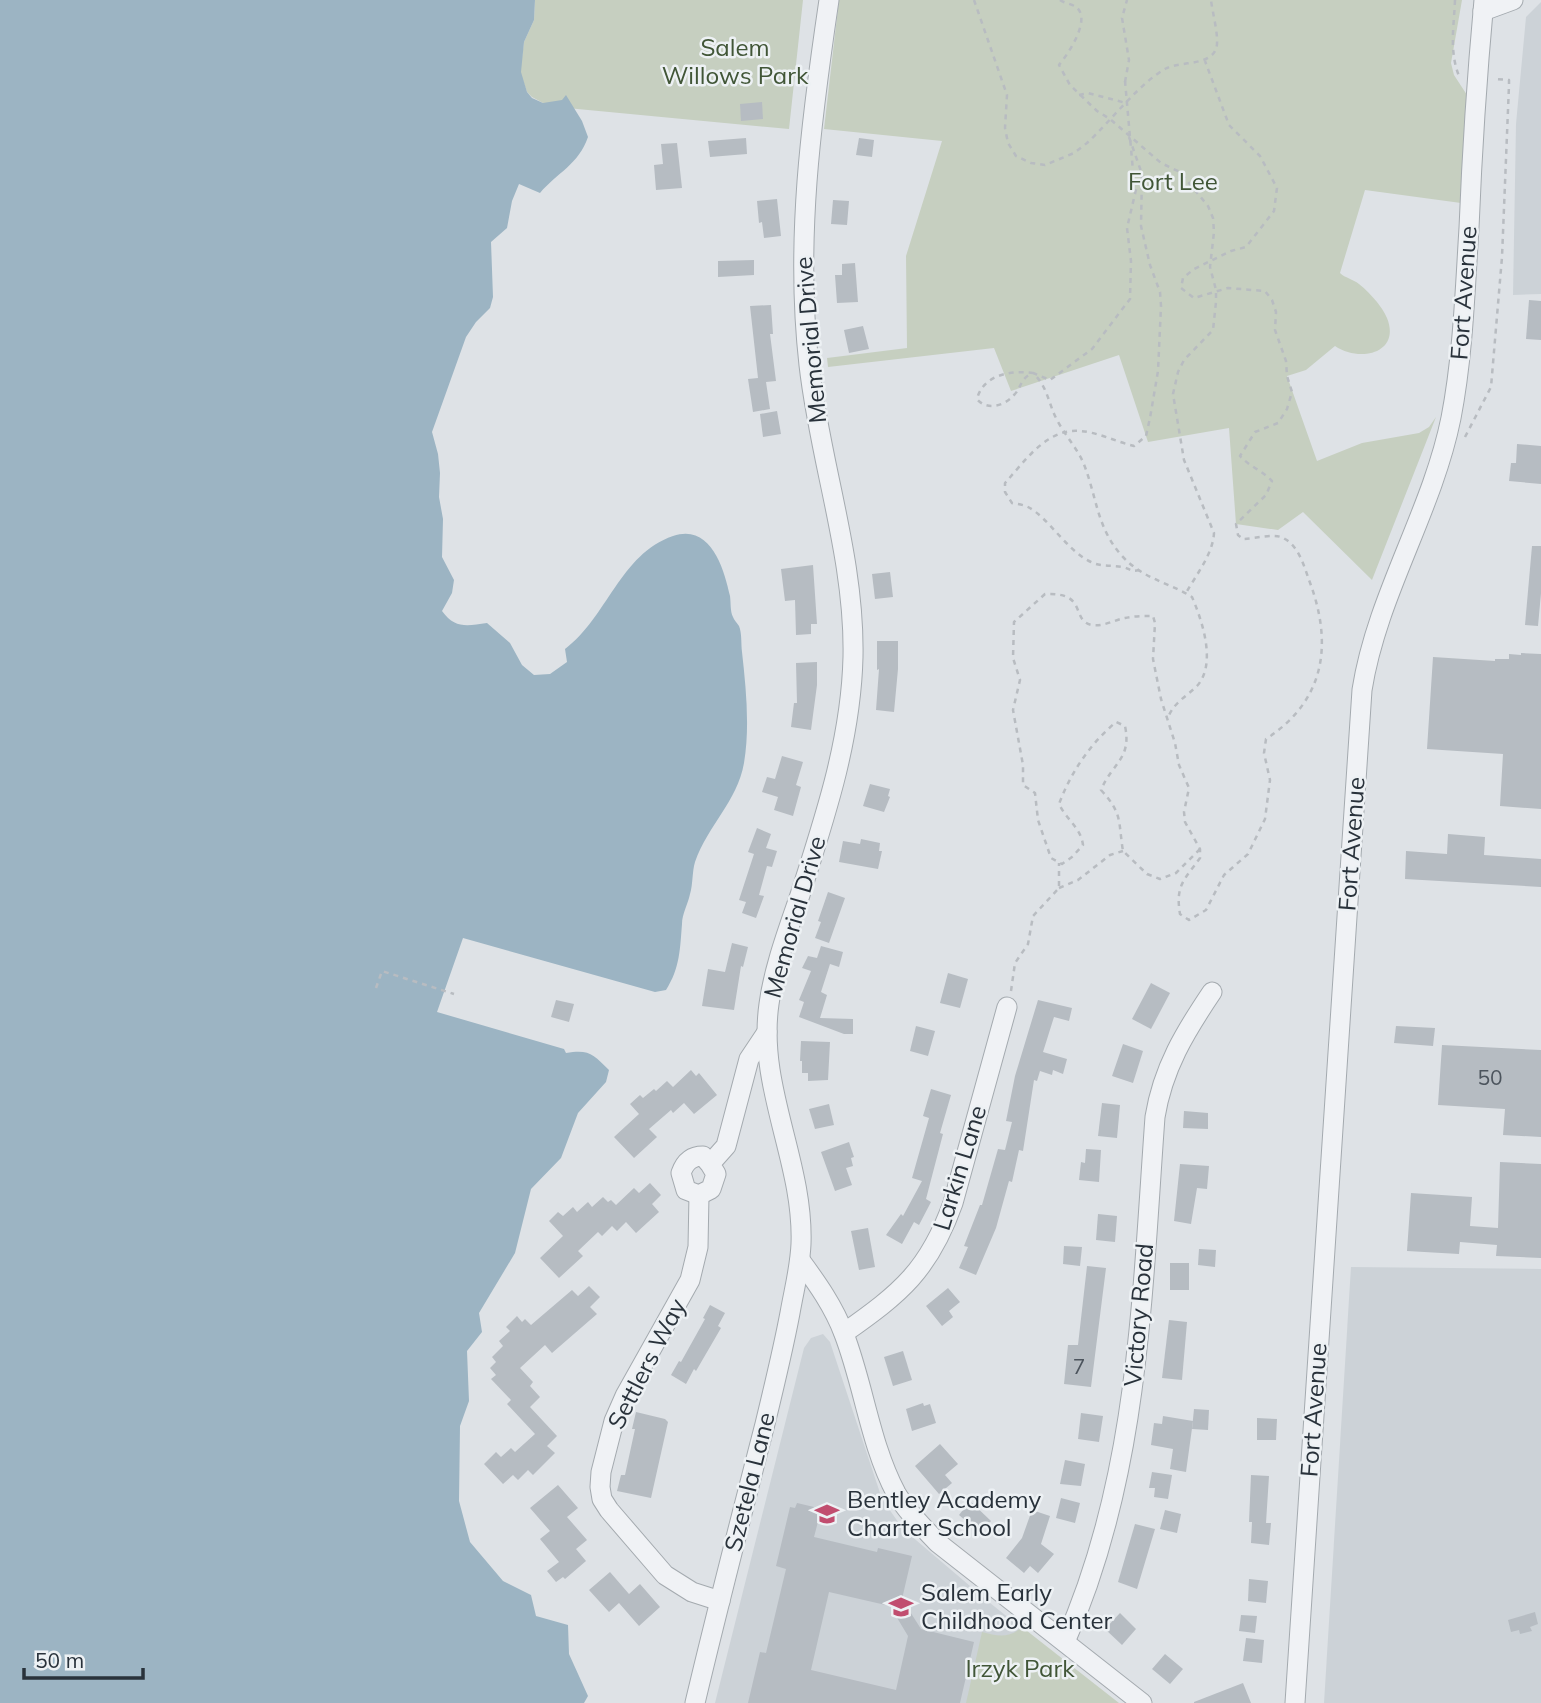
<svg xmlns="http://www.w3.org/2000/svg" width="1541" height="1703" font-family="Mulish,sans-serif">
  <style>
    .built { fill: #ccd2d7 }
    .green { fill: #c6cfc0 }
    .water { fill: #9cb4c3 }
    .building { fill: #b6bcc2; fill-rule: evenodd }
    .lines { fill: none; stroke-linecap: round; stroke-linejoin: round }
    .minor-casing { stroke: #a4aaaf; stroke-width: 21 }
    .path { stroke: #b8bcc1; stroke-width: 2.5; stroke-dasharray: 5 5; stroke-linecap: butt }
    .minor { stroke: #f0f2f5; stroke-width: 19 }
    .labels { text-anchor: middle; stroke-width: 5; stroke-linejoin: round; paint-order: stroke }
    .number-label { font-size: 21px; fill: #4c545d }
    .park-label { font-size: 24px; fill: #415637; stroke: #edf1f4 }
    .street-label { font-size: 24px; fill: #29323b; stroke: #edf1f4 }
    .poi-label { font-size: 24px; fill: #29323b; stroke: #edf1f4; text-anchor: start }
  </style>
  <rect width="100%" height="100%" fill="#dee2e6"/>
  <g class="built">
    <polygon points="1541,2 1541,294 1513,295 1516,124 1526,17"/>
    <polygon points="1351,1267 1541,1269 1541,1703 1324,1703"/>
    <polygon points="823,1334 830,1342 882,1499 903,1529 990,1603 1116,1703 715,1703 804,1348 811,1338"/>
  </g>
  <g class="green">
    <polygon points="535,0 803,0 789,129 567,108 543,103 532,97 527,92 520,72 524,42 534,20"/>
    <path d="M839,0H1462L1451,63L1454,75L1467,95L1461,203L1365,190L1340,273C1345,278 1353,279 1359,284C1368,291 1383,307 1387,318C1401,353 1360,363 1335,346L1306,370L1287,376L1317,461L1362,443L1419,433L1429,427L1436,417L1372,580L1303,512L1278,530L1236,524L1229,428L1148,442L1119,355L1011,391L994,348L828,367L827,358L907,348L906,256L942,141L824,129Z"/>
    <path d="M1022,1627L1119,1703H966L982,1632C997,1636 1009,1639 1022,1627Z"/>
  </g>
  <path class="water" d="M0,0H535L534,20L524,42L521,72L527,92L532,98L543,103L562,100L566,95L582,121L588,137C579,164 557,173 540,193L519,184L512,201L507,228L491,242L493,297L490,308L476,322L466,337L432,432L438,454L440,473L439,497L443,519L442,557L454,580L452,593L442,611C455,629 467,626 487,623L510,643L522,665L534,675L550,674L567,662L565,649C607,618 620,554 673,536C711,523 724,569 730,596C731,603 730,611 733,617C734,620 737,623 739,626C742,633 741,644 742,652C746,688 750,727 744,763C737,802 708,825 695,862C692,872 693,884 690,894C688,904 682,914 682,924C680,949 680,968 666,990L655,992L463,938L437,1012L564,1049L566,1053C589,1049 593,1054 609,1070L606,1082L578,1113L561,1158L531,1189L515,1253L479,1313L482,1332L467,1351L469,1401L460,1426L459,1501L470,1542L503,1581L531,1595L536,1616L568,1625L569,1654L588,1696L584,1703H0Z"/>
  <g class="building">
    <polygon points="762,102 763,119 741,121 740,104"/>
    <polygon points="746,138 747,154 710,157 708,141"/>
    <polygon points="859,138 874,140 872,157 856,155"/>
    <polygon points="677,143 682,188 656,190 654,165 663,164 661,144"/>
    <polygon points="777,199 781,236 764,238 762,222 759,223 757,201"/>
    <polygon points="833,200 849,201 847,225 831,224"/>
    <polygon points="754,260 754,275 718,277 718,261"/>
    <polygon points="855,263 858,302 837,303 835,275 842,275 842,264"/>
    <polygon points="1529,300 1541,301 1541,340 1526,339"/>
    <polygon points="771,305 773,334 770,334 776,381 766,382 770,409 753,412 748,379 758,378 750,306"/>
    <polygon points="863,326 869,349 849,353 844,330"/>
    <polygon points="777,411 781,434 763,437 760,414"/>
    <polygon points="1517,444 1541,446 1541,484 1509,481 1511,463 1516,463"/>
    <polygon points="1532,546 1541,546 1541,593 1538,626 1525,625"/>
    <polygon points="813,565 817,624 811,624 811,634 796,635 795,600 785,601 781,569"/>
    <polygon points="890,572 893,597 875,599 872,574"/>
    <polygon points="877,641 898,641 898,669 894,712 876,710 879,669 877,670"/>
    <polygon points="1521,653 1541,654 1541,809 1500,806 1503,754 1427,749 1433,657 1495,661 1495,659 1509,659 1509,654 1521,655"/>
    <polygon points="817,662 817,685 811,730 791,727 794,703 797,703 796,663"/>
    <polygon points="782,756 803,762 796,785 801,787 793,816 774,810 778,797 762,792 767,777 775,779"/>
    <polygon points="870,784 890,789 888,796 890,797 884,812 863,806"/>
    <polygon points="757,828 771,834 766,848 777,851 772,867 767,866 759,895 764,896 756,918 742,913 746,902 739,900 754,854 748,852"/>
    <polygon points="1448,834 1485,837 1484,855 1541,859 1541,887 1405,879 1406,851 1447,854"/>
    <polygon points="861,839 880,843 879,851 882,851 878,869 839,862 843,841 860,844"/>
    <polygon points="828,892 845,898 829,943 815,938 821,922 818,921"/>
    <polygon points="732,943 748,947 743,967 741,966 734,1010 702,1006 708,969 725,972"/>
    <polygon points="821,946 843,952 839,967 830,964 821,992 827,995 820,1018 853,1019 853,1034 844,1034 799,1017 804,1002 799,1000 811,971 802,968 808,956 817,958"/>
    <polygon points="948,973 968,979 960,1008 940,1003"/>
    <polygon points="1151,983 1170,993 1151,1029 1132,1019"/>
    <polygon points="556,1000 574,1004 569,1022 551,1017"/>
    <polygon points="1038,1000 1072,1008 1069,1021 1054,1017 1043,1052 1067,1059 1063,1074 1053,1070 1052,1075 1040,1071 1037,1081 1034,1080 1023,1151 1019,1150 1012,1182 1009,1181 996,1228 976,1275 959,1268 968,1247 964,1246 980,1205 982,1205 998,1149 1005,1150 1012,1122 1006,1121 1015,1076"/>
    <polygon points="916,1026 935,1031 928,1056 910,1051"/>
    <polygon points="1396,1026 1435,1028 1433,1046 1394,1043"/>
    <polygon points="801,1041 830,1042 828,1080 808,1081 808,1073 802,1073 802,1061 800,1061"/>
    <polygon points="1123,1044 1143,1051 1133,1083 1112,1076"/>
    <polygon points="1442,1045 1541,1050 1541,1137 1503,1135 1505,1109 1438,1105"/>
    <polygon points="691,1070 696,1076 699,1073 717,1095 694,1114 684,1103 673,1113 671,1110 649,1129 657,1137 634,1158 614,1137 639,1114 630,1104 640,1095 643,1098 654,1089 656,1091 667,1081 673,1087"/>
    <polygon points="931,1089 951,1095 940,1133 943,1134 926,1199 931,1202 919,1225 914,1222 902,1244 886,1235 901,1214 903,1216 922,1181 912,1178 929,1118 923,1116"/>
    <polygon points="1102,1103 1120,1105 1117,1138 1098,1136"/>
    <polygon points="829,1104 834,1125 815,1129 809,1109"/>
    <polygon points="1184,1111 1208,1113 1208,1129 1183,1128"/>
    <polygon points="849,1142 854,1157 851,1158 853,1166 846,1168 852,1185 835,1191 821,1152"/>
    <polygon points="1086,1149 1101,1150 1099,1182 1079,1180 1081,1162 1085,1163"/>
    <polygon points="1500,1162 1541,1164 1541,1258 1496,1256 1497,1245 1460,1242 1459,1254 1407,1251 1411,1193 1472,1197 1470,1226 1498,1228"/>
    <polygon points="1180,1164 1209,1166 1207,1189 1197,1188 1191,1224 1174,1221"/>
    <polygon points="650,1183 661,1195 652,1204 659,1212 636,1233 626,1222 617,1231 612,1226 602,1236 598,1232 578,1251 583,1256 559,1278 540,1258 563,1236 549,1221 558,1212 563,1216 573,1207 577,1212 588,1202 592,1207 603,1197 608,1202 611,1200 616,1205 634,1188 639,1193"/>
    <polygon points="1098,1214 1117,1216 1115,1242 1096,1240"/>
    <polygon points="868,1228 875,1267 859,1270 851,1231"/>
    <polygon points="1064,1246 1082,1247 1080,1266 1063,1264"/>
    <polygon points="1199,1249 1216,1250 1215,1267 1198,1265"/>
    <rect x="1170" y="1263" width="19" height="27"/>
    <polygon points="1087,1266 1106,1268 1091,1387 1064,1384 1068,1345 1078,1345"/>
    <polygon points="589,1286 600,1297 590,1307 597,1314 552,1353 545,1345 520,1368 533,1382 530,1386 540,1397 530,1407 557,1436 547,1446 555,1453 533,1475 528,1470 518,1480 513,1475 503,1484 484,1464 496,1452 501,1457 511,1448 515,1452 535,1434 507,1404 511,1400 491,1379 496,1375 490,1368 496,1362 492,1357 503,1346 499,1341 510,1331 506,1327 517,1316 522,1322 525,1319 531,1325 572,1290 578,1296"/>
    <polygon points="948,1288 960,1302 949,1311 953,1317 942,1326 926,1306"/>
    <polygon points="710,1305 725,1313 718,1326 721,1328 696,1371 694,1369 686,1384 671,1375 679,1361 681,1362 705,1319 703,1318"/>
    <polygon points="1169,1320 1187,1322 1182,1380 1162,1378"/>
    <polygon points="903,1351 912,1380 893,1386 884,1357"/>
    <polygon points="923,1403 924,1406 930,1404 936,1423 912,1431 906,1409"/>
    <polygon points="1194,1409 1209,1410 1208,1430 1192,1429"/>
    <polygon points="636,1412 665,1419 668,1422 651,1498 617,1491 621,1475 625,1475 635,1429 632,1429"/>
    <polygon points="1081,1413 1103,1416 1099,1442 1078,1439"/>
    <polygon points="1163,1416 1193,1421 1186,1472 1170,1469 1173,1449 1151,1445 1154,1423 1162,1424"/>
    <polygon points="1257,1418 1277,1419 1276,1440 1257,1440"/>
    <polygon points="940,1444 958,1464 945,1475 952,1483 939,1494 915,1466"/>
    <polygon points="1065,1460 1085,1464 1081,1486 1060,1484"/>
    <polygon points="1152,1472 1172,1475 1168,1499 1154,1497 1155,1488 1149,1488"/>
    <polygon points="1251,1475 1269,1476 1266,1523 1271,1523 1269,1545 1251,1543 1252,1522 1249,1522"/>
    <polygon points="558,1485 578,1508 567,1517 587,1540 576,1549 586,1561 565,1579 563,1577 556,1582 547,1571 559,1562 540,1539 550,1531 530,1508"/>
    <polygon points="1061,1498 1080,1503 1075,1523 1056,1518"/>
    <polygon points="970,1501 991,1521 980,1533 959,1515"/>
    <path d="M797,1503L814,1507L812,1512L820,1514L814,1537L877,1552L878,1548L912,1556L902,1599L921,1629L974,1642L960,1703H748L760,1652L766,1653L786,1569L776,1566L790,1507L795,1508ZM829,1592L890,1606L908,1636L896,1690L811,1670Z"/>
    <polygon points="1032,1510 1050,1516 1041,1544 1054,1554 1038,1573 1030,1566 1024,1573 1006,1558 1022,1538"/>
    <polygon points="1165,1510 1181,1514 1177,1533 1160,1529"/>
    <polygon points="1135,1524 1155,1529 1137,1589 1118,1582"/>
    <polygon points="610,1572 629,1594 640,1584 660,1607 639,1626 619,1603 609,1612 589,1590"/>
    <polygon points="1249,1579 1268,1581 1266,1603 1248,1601"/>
    <polygon points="1535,1612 1538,1624 1530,1627 1532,1631 1520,1634 1519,1630 1511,1632 1508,1620"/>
    <polygon points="1120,1613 1136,1629 1122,1645 1105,1629"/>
    <polygon points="1241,1615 1257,1616 1255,1633 1239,1631"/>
    <polygon points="1246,1638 1264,1640 1262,1663 1243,1661"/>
    <polygon points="1165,1654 1183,1669 1170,1684 1152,1669"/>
    <polygon points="1243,1683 1251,1703 1194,1703 1194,1702"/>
  </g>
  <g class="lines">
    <g class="minor-casing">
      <g id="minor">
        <polyline points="1483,11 1513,0"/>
        <path d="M710,1164L716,1174L711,1189L699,1195L686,1190L681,1173C685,1162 691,1156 703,1156L710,1164L726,1146L749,1059L767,1032"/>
        <polyline points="699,1195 698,1247 690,1280 625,1396 614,1421 601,1472 600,1487 602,1499 609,1510 665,1575 692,1592 720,1601"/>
        <path d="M800,1260C817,1283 834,1307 844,1334C864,1386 870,1444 896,1493C907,1512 923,1527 938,1543L1142,1703"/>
        <path d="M844,1333C901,1293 929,1270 953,1203L1007,1007"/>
        <path d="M1065,1642C1139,1476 1142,1294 1155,1117C1163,1068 1185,1032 1212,992"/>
        <path d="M695,1703C717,1610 741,1517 765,1424C774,1387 783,1350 790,1313C794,1290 800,1268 801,1244C804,1162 757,1087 769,1004C774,967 788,930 800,895C825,817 851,740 853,657C855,558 820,463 809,365C795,242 811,121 829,0"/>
        <path d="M1295,1703L1362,690C1377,595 1432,512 1451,418C1463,356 1465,291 1469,228C1472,152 1477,76 1484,0"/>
      </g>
    </g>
    <g class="path">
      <path d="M974,0L1007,95L1005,128L1008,143L1016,156L1031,163L1045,165L1074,153L1087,143C1110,122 1141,81 1167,68C1182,61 1209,66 1216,49C1220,39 1212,11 1211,0"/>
      <path d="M1060,0C1064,3 1072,4 1076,7C1092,19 1068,54 1059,65L1070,85L1097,111L1110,119L1161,163L1180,172L1208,206L1213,218L1214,232L1210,267L1216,290V302L1213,330L1184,360L1178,372L1173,394L1184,460L1214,533C1213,554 1196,575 1186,593"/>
      <path d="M1455,0C1454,26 1449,51 1459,76"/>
      <path d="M1125,81L1133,171L1138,181L1127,228L1131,261L1130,299L1092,349L1050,380L1033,373C1020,378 1022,387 1014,395C1005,406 986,411 977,399C983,375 1010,370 1033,373C1048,387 1048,403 1057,420C1065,435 1076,447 1083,462C1097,496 1096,527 1122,556C1143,579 1168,582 1192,597C1202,620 1217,664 1197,686C1186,697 1173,703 1168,718"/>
      <polyline points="1125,82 1129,60 1122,18 1127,0"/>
      <polyline points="1079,95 1088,93 1126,103"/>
      <path d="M1129,137L1142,174L1141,226L1150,265L1160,292L1161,306L1158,371L1150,418L1146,436L1134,446C1117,442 1097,432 1080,431C1047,428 1025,461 1005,483V492L1012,503C1018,504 1024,505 1028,507C1048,517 1067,551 1091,562C1101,567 1112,565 1123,567C1130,569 1131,572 1139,570"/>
      <polyline points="1465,437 1491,387 1502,257 1509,85 1509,80 1495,79"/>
      <path d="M1200,849L1176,873L1160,879L1147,874L1123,851C1118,821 1123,814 1101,790C1112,763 1132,759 1125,726L1116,722C1090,744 1071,772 1059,804C1066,819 1081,828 1083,845L1072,857L1062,864L1051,858L1038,820L1035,793L1023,785V765L1013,710L1020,680L1013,658L1014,622L1045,594C1089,592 1070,621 1092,625C1103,627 1114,620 1125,618C1134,616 1144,616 1153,616L1155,623L1153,659L1161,699L1175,743L1179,765L1189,788L1184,812L1185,822L1200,849V858C1185,879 1175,885 1180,914L1189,920L1206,910L1224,875L1248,854L1265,819L1270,780L1264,753L1266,739C1326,700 1333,643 1309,580C1304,566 1299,547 1285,539C1275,532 1256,539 1243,539L1238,535L1236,524L1266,495L1272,481C1263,471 1250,467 1240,456L1255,432L1278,423L1287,409L1292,392L1287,376L1286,361L1275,330L1276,312L1272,300L1265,291L1228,288L1194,298L1181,288L1183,278L1194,269L1231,251L1246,247L1274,211L1277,188L1260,156L1229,125L1205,61"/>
      <polyline points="1059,888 1078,880 1110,855 1123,851"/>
      <polyline points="376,988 382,971 454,994"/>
      <polyline points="1011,991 1015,963 1028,944 1033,916 1059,888 1059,863"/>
    </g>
    <use href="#minor" class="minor"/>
  </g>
  <defs>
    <g id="school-bare" transform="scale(1.89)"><path d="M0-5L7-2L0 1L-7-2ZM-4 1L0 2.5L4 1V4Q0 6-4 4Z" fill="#c14d6f" stroke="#edf1f4" stroke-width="2.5" paint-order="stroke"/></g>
  </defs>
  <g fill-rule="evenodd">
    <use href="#school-bare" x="827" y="1514"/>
    <use href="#school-bare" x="901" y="1607"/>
  </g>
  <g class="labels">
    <g class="number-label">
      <text x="1490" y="1085">50</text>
      <text x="1079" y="1374">7</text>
    </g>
    <g class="park-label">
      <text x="735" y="56">Salem<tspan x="735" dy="28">Willows Park</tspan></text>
      <text x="1173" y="190">Fort Lee</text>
      <text x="1020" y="1677">Irzyk Park</text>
    </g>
    <g class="street-label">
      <text transform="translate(1464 293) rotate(-86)" y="8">Fort Avenue</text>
      <text transform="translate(811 340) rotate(-95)" y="8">Memorial Drive</text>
      <text transform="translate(1352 844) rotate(-86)" y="8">Fort Avenue</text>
      <text transform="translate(795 917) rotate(-74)" y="8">Memorial Drive</text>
      <text transform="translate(960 1168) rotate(-73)" y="8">Larkin Lane</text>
      <text transform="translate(1139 1315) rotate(-85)" y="8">Victory Road</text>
      <text transform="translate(647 1364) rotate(-63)" y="8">Settlers Way</text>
      <text transform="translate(1314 1410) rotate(-86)" y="8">Fort Avenue</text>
      <text transform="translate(750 1482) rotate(-76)" y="8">Szetela Lane</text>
    </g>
    <g class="poi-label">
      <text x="847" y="1508">Bentley Academy<tspan x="847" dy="28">Charter School</tspan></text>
      <text x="921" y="1601">Salem Early<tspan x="921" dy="28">Childhood Center</tspan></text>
    </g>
  </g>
  <path d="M24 1668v10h119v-10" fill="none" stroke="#29323b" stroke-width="3.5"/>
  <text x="35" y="1668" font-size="21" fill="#29323b" stroke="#edf1f4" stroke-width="5" paint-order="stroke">50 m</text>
</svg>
